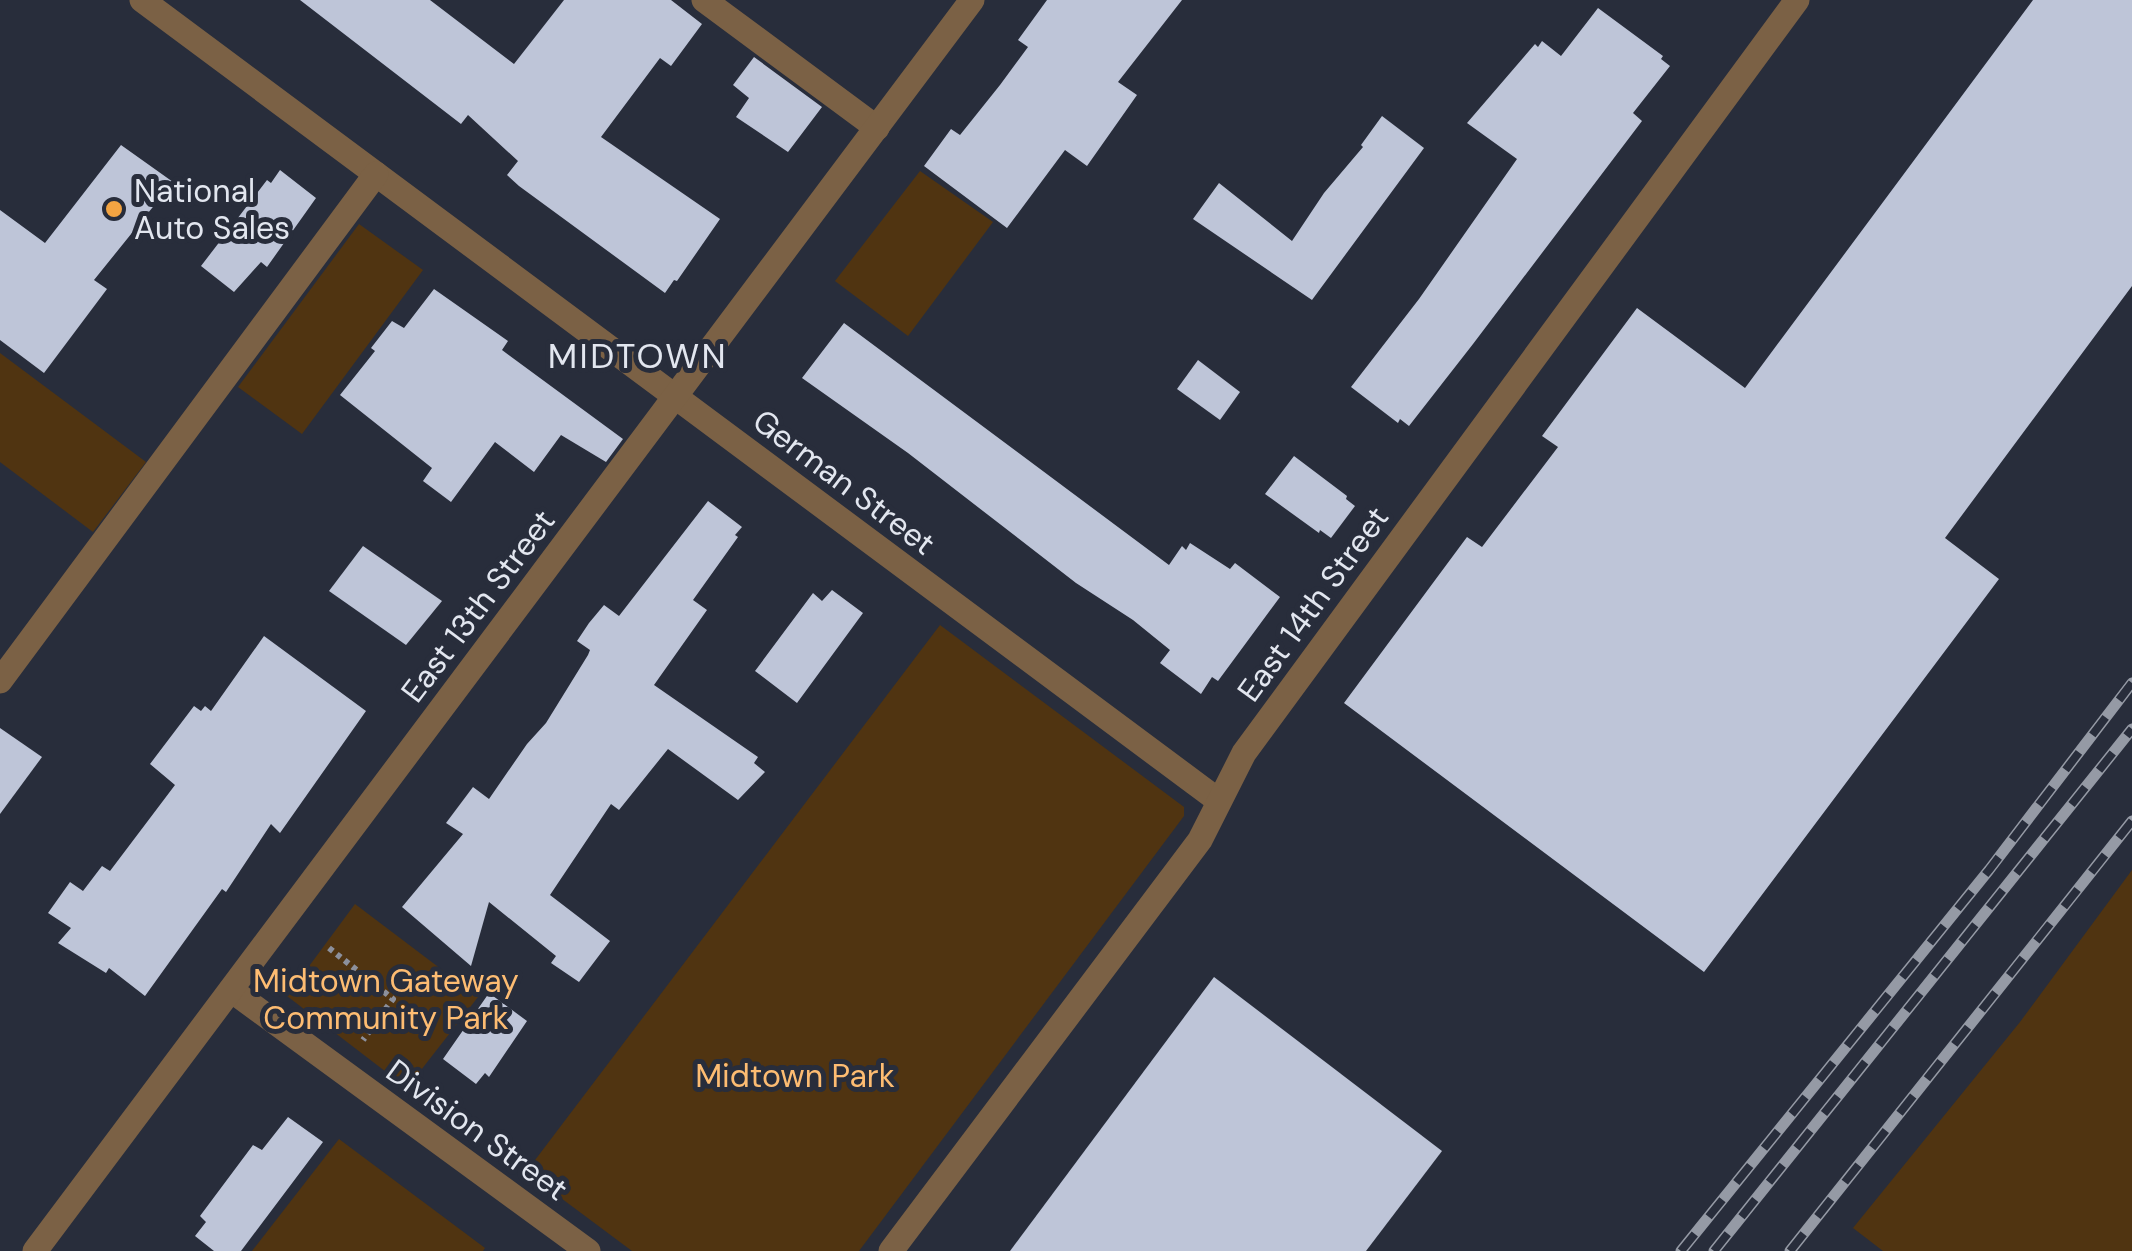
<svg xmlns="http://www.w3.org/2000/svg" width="2132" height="1251" font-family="'DM Sans',sans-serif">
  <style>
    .green { fill: #503411 }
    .building { fill: #bec5d8 }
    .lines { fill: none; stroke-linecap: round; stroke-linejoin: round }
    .path { stroke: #8c909c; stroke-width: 6; stroke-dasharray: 5 5; stroke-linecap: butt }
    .minor { stroke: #7b6145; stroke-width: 25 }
    .rail-casing { stroke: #959aa5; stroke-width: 11 }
    .rail { stroke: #282d3b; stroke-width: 8; stroke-dasharray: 22; stroke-linecap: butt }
    .poi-dot { fill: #f3a442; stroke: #282d3b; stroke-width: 4 }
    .labels { text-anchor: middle; stroke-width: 10; stroke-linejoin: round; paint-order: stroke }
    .poi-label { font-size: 32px; fill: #e2e6ef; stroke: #282d3b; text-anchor: start }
    .street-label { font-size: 32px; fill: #e2e6ef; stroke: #282d3b }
    .park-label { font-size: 32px; fill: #fdbc72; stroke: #282d3b }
    .neighbourhood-label { font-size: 35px; letter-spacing: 2.5px; fill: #e2e6ef; stroke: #282d3b }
  </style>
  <rect width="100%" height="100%" fill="#282d3b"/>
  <g class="green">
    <polygon points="920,171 993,222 908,336 835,281"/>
    <polygon points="359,224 423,270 302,434 238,387"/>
    <polygon points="0,353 146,462 93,532 0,462"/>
    <polygon points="940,625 1184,807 1184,816 859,1251 632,1251 526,1172"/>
    <polygon points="2132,870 2132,1251 1883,1251 1853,1228 2020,1022"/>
    <polygon points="355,904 478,997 407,1088 287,996"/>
    <polygon points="339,1139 485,1248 483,1251 252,1251"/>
  </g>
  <g class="building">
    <polygon points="300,0 430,0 514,64 564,0 671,0 702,24 671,66 660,58 601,137 720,219 677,281 674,280 665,293 519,186 507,175 518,161 468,115 461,124"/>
    <polygon points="1047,0 1182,0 1118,82 1137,95 1087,166 1065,150 1007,228 924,166 951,129 960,135 1000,85 1028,47 1018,40"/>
    <polygon points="2033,0 2132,0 2132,286 1945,538 1999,579 1704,972 1344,703 1467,537 1482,547 1558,447 1542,436 1637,308 1745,388"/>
    <polygon points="1598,8 1663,56 1661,59 1670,66 1633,113 1642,121 1473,344 1409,426 1400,419 1398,423 1351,387 1419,299 1517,159 1467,123 1535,44 1538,47 1542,41 1561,56"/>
    <polygon points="754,57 822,107 788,152 736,117 749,98 733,85"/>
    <polygon points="1382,116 1424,148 1312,300 1193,219 1219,183 1292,241 1324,193 1363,147 1361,145"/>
    <polygon points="121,145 173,182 94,280 107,289 44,373 0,340 0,210 45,243"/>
    <polygon points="280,170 316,198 267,267 261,262 234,292 201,266 267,180 271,183"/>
    <polygon points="434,289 508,341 502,350 623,439 606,462 561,435 534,472 495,442 451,502 423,481 432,468 340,395 375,351 371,348 392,321 404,328"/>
    <polygon points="844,323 1169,565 1182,546 1186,550 1190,543 1230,569 1235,563 1280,597 1218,681 1212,677 1201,694 1160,663 1170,650 1133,620 1076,583 908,453 802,378"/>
    <polygon points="1198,360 1240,392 1220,420 1177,389"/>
    <polygon points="1294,456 1347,496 1346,499 1355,506 1331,538 1320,530 1319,533 1265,494"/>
    <polygon points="708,501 742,527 735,535 738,537 693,600 707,610 654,685 758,757 754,763 765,772 738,800 668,749 619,810 611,804 550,895 610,941 579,982 551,963 556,956 489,902 471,966 402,907 463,834 446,823 473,787 489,799 527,744 546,723 588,655 590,650 577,641 589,623 604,605 619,616"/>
    <polygon points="363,546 442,601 406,645 329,591"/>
    <polygon points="832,590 863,613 797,703 755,671 813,593 822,601"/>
    <polygon points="264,636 366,711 280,833 271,824 226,892 222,889 145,996 109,968 106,973 58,943 71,928 48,913 70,882 83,891 102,866 110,871 175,785 150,764 194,706 201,711 205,706 211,711"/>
    <polygon points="0,728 42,757 0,814"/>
    <polygon points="1214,977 1442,1151 1366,1251 1010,1251"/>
    <polygon points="489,993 527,1021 489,1077 485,1073 476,1084 443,1059"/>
    <polygon points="288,1117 323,1142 241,1251 214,1251 195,1236 206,1222 200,1216 253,1145 262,1150"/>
  </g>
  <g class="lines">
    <polyline class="path" points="329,948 393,999 363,1040"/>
    <g class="minor">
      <polyline points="142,0 1219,801"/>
      <polyline points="704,0 877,128"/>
      <polyline points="0,681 376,174"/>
      <polyline points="231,990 588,1251"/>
      <polyline points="35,1251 972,0"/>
      <polyline points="891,1251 1200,840 1244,753 1797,0"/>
    </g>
    <g class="rail-casing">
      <g id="rail">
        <polyline points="1681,1251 1989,870 2132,683"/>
        <polyline points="1714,1251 2132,729"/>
        <polyline points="1790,1251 2132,821"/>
      </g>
    </g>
    <use href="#rail" class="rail"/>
  </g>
  <circle class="poi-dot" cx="114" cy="209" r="10"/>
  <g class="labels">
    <g class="poi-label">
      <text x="134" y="202">National<tspan x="134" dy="37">Auto Sales</tspan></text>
    </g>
    <g class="street-label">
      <text transform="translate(844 482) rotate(37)" y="11">German Street</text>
      <text transform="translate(1313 604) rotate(-54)" y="11">East 14th Street</text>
      <text transform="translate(478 606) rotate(-53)" y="11">East 13th Street</text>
      <text transform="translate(477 1130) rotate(36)" y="11">Division Street</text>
    </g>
    <g class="park-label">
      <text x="386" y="992">Midtown Gateway<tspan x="386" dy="37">Community Park</tspan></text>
      <text x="795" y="1087">Midtown Park</text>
    </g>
    <g class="neighbourhood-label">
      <text x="638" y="368">MIDTOWN</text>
    </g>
  </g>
</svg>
